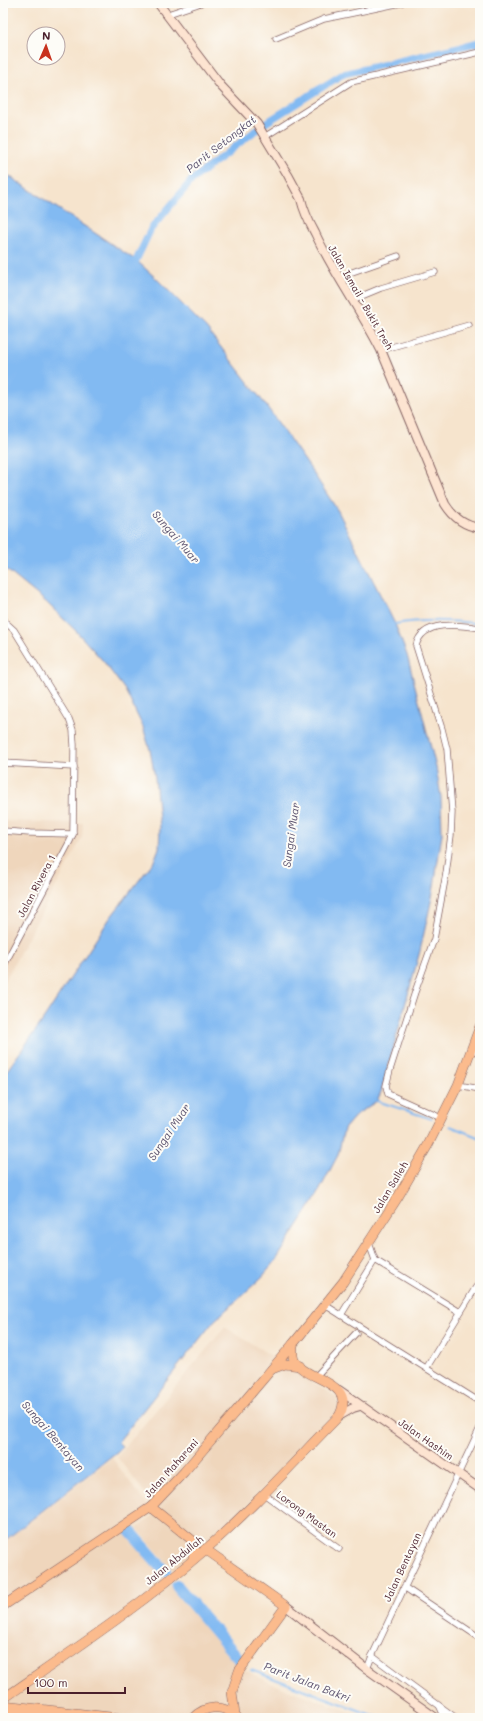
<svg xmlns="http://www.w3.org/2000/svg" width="483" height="1721" font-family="Mali,sans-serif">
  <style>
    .built { fill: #efd6bc }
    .water { fill: #82baf2; stroke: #666c8e }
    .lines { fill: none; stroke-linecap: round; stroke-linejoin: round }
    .stream { stroke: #82baf2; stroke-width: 2 }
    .canal { stroke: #82baf2; stroke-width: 7 }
    .river { stroke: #82baf2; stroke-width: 12 }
    .street-casing { stroke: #866464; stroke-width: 7 }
    .secondary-casing { stroke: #866464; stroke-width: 10 }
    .primary-casing { stroke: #866464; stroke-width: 10 }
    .street { stroke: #fff; stroke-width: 5.5 }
    .secondary { stroke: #fde4d1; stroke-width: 8 }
    .primary { stroke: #fbbb8d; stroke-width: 9 }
    .labels { text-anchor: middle; stroke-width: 4; stroke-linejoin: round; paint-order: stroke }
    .street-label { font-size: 10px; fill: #4a1f2b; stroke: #fdfcf7 }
    .water-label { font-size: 11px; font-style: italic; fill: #5e5571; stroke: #fdfcf7 }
  </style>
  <rect width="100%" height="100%" fill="#fdfcf7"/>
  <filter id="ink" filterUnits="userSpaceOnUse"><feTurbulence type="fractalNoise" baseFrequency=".025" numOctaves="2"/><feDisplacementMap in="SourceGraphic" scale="8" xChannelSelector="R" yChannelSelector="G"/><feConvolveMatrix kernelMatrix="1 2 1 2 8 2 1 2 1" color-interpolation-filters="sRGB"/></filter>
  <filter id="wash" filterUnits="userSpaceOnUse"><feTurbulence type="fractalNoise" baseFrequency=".012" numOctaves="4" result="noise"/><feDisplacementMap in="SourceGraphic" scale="16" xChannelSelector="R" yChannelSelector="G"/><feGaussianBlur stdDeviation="0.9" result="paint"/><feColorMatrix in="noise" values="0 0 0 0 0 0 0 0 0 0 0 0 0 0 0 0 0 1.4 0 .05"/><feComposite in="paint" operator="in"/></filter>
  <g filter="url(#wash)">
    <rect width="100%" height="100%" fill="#f6e4cd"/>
    <g class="built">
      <polygon points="3,821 83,823 82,838 3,984"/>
      <polygon points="225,1327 337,1397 339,1409 248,1504 174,1571 137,1528 161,1509 148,1497 117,1457"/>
      <polygon points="112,1458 153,1513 126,1535 237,1662 247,1671 270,1683 367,1718 3,1718 3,1543"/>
    </g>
    <polygon class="water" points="3,172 137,261 158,280 206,328 265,404 310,468 338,511 395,624 407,655 436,767 441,797 442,834 433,893 420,951 381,1092 377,1101 357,1114 344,1129 338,1155 316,1197 275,1262 261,1278 214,1321 118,1442 123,1447 3,1542 3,1076 41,1023 110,918 154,861 159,848 160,828 155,778 150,750 143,727 125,690 104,662 75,630 46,602 3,567"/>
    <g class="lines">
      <g class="stream">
        <path d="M395,624C424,619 451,620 480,624"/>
        <polyline points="377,1101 432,1119"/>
        <polyline points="450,1126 480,1138"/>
        <polyline points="251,1670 380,1718"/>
      </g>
      <polyline class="canal" points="132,269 151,229 192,180 264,124 343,74 480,42"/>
      <g class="river">
        <polyline points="130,1531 165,1571"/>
        <polyline points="177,1586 238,1658"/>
      </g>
    </g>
  </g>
  <g filter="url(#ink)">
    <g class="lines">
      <g class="street-casing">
        <g id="street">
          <polyline points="168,14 201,3"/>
          <polyline points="276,39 324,19 401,3"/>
          <polyline points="266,136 351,82 480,52"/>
          <polyline points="338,277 398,256"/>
          <polyline points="352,300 381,288 435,272"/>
          <polyline points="381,350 469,325"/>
          <polyline points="3,620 14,630 69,719 73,730 74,745 73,834 70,841 3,967"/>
          <polyline points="3,763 74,767"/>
          <polyline points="3,831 30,833 73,834"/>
          <polyline points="471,1050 480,1052"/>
          <polyline points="458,1085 480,1089"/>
          <path d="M441,1118L388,1094L386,1086L390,1070L415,992L434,939L446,874L451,835L452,812L447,749L442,729L416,646C422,619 460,625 480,628"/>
          <polyline points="369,1243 375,1260 460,1312"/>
          <polyline points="325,1305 480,1402"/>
          <polyline points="341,1315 375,1260"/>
          <polyline points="427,1367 476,1287"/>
          <polyline points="316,1376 356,1333"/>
          <polyline points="264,1494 339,1549"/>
          <polyline points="404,1587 480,1638"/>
          <polyline points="372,1656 456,1718"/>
          <polyline points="367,1669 372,1656 480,1428"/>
          <polyline points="440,1707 445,1718"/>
        </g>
      </g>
      <g class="secondary-casing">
        <g id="secondary">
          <path d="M158,3L221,86L257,124L288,175L301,199C304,212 309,222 315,233C334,274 361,310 381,350L445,504C453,517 464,526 480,528"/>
          <polyline points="339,1390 480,1489"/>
          <polyline points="339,1416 353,1408 360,1406"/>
          <polyline points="286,1606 367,1669 436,1718"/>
        </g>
      </g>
      <g class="primary-casing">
        <g id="primary">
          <polyline points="272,1369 285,1364 300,1366"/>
          <polyline points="151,1507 192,1540 195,1547 193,1559"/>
          <polyline points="205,1549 286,1606 239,1671 232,1692 235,1715"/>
          <polyline points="3,1606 151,1507 184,1472 293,1344 343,1282 398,1197 428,1145 458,1085 480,1026"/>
          <path d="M3,1699C72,1651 143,1604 206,1549C253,1508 295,1461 339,1416C358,1381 305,1381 294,1360C292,1355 293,1349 293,1344"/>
          <polyline points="3,1705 119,1718"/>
          <polyline points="3,1713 56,1718"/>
          <path d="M193,1718C205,1705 224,1704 237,1717"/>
        </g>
      </g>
      <use href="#street" class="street"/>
      <use href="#secondary" class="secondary"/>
      <use href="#primary" class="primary"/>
    </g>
  </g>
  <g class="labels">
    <g class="street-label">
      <text transform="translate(361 297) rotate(60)" y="4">Jalan Ismail - Bukit Treh</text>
      <text transform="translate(36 886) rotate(-62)" y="4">Jalan Rivera 1</text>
      <text transform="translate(390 1187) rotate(-59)" y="4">Jalan Salleh</text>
      <text transform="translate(426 1439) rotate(35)" y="4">Jalan Hashim</text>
      <text transform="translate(171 1468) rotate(-48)" y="4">Jalan Maharani</text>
      <text transform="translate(307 1514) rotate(36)" y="4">Lorong Mastan</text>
      <text transform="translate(174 1560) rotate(-39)" y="4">Jalan Abdullah</text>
      <text transform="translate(402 1567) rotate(-65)" y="4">Jalan Bentayan</text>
    </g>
    <g class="water-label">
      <text transform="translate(221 144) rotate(-38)" y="4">Parit Setongkat</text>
      <text transform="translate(176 537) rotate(49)" y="4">Sungai Muar</text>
      <text transform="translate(291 835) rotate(-82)" y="4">Sungai Muar</text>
      <text transform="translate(169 1132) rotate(-56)" y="4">Sungai Muar</text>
      <text transform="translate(53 1436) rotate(49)" y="4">Sungai Bentayan</text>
      <text transform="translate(307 1682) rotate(21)" y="4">Parit Jalan Bakri</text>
    </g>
  </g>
  <rect width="483" height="1721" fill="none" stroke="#fdfcf7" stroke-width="16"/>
  <g transform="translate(46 46) rotate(2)"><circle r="19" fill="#fdfcf7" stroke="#b5a4a5"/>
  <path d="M0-3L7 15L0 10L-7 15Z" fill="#c8321e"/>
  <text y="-6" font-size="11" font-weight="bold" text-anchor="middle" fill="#4a1f2b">N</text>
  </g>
  <path d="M28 1687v6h97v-6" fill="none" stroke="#4a1f2b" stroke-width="2"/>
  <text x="34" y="1687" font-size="12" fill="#4a1f2b" stroke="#fdfcf7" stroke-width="3" paint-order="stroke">100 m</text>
</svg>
